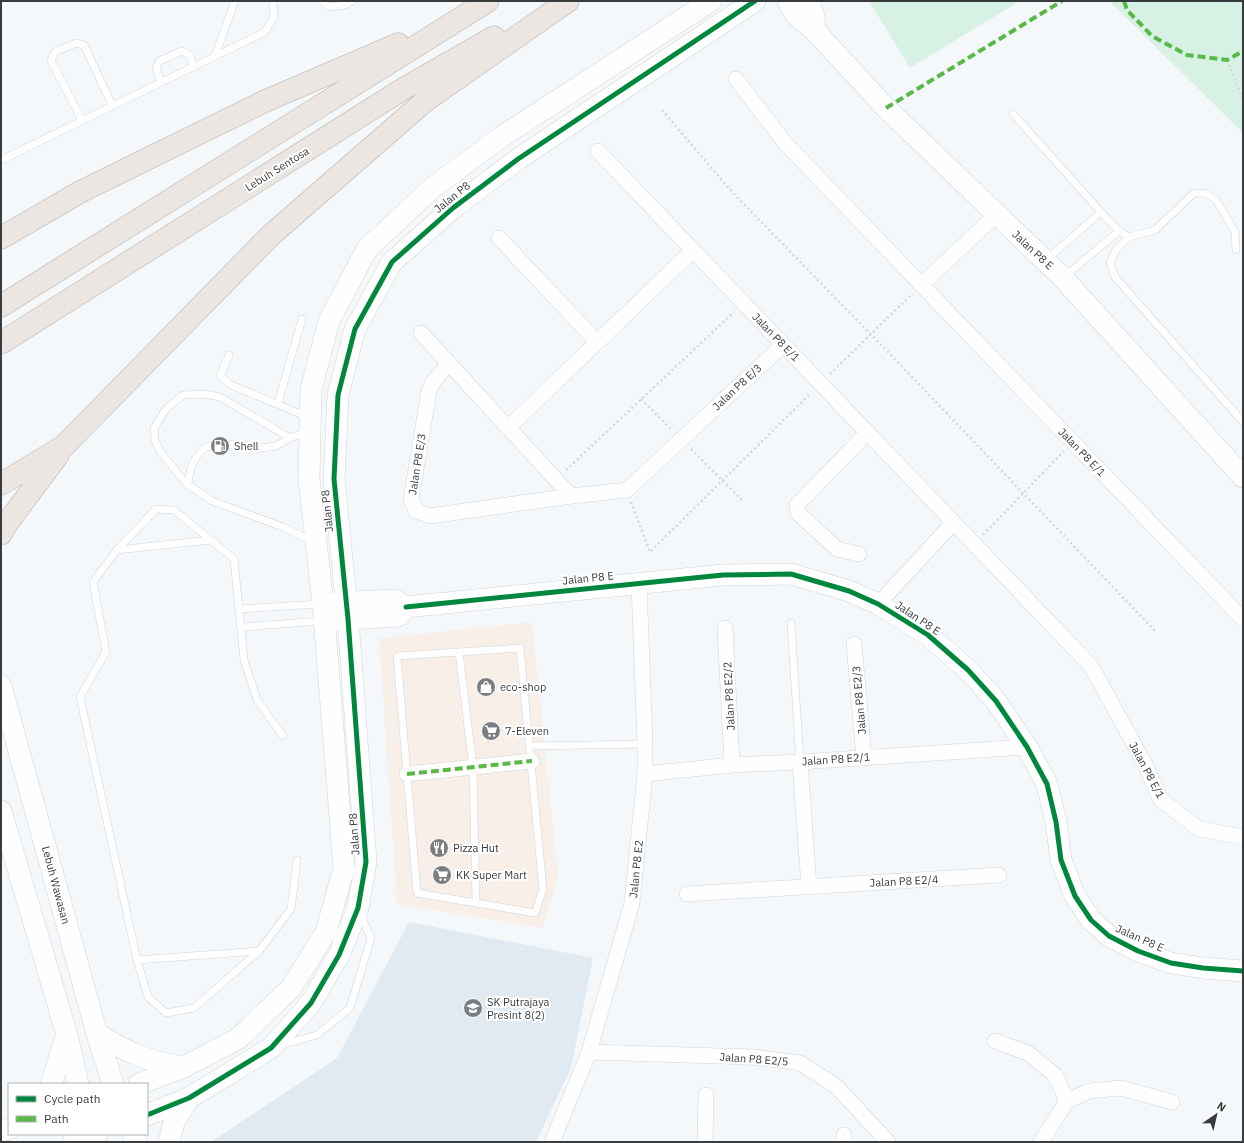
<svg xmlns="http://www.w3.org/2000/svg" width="1244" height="1143" font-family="'IBM Plex Sans',sans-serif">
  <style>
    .commercial { fill: #f8f0e8 }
    .built { fill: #e1e9f1 }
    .green { fill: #d7f2e4 }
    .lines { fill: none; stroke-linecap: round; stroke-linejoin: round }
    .lane-casing { stroke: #d1d3d6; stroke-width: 8 }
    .street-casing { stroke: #d1d3d6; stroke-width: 16 }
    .secondary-casing { stroke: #d1d3d6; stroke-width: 22 }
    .primary-casing { stroke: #b5ada7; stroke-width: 23 }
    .path { stroke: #d5d6d7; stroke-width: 2.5; stroke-dasharray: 2 3; stroke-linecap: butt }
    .lane { stroke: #fefefe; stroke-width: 7 }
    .street { stroke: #fefefe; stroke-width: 15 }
    .secondary { stroke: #fefefe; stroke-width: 21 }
    .primary { stroke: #ece6e2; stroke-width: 22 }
    .quiet { stroke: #58b947; stroke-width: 4; stroke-dasharray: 8 4; stroke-linecap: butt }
    .cycleway-casing { stroke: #fff; stroke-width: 8 }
    .cycleway { stroke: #00873e; stroke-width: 5 }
    .labels { text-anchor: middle; stroke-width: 4; stroke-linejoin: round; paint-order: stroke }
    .street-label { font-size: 11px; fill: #393c3f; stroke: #fff }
    .poi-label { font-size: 11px; fill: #393c3f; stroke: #fff; text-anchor: start }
  </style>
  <rect width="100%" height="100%" fill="#f5f8fb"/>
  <polygon class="commercial" points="532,622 558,875 543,928 397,904 379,638"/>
  <polygon class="built" points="409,922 593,958 571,1068 536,1142 211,1142 337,1058"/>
  <g class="green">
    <polygon points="869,1 1020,1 910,68"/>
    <polygon points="1109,1 1243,1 1243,133"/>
  </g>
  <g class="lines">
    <g class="lane-casing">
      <g id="lane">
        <polyline points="322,1 329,7 345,5 352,1"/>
        <polyline points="215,56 235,1"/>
        <polyline points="161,82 156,69 159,61 182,51 190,55 193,66"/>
        <polyline points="1013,114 1101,212 1119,231 1129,237 1155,230 1194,193 1205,193 1216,200 1235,232 1236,250"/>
        <polyline points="82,120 51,61 55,52 76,43 84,45 112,105"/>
        <polyline points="1,160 265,32 274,17 273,1"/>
        <polyline points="1129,237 1116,250 1110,263 1115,277 1243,422"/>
        <polyline points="1046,260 1101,212"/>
        <polyline points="1064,277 1119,231"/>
        <polyline points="229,355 220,376 231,385 308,417"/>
        <polyline points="278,403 302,319"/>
        <path d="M308,432L290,438L276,446L261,448L236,444L205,447C199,453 193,460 191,469C189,474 190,479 187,484L212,501L283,527L312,541"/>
        <polyline points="187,484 162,454 155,441 154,428 166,409 183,395 204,394 220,397 290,438"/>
        <polyline points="117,550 210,540"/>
        <polyline points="239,609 321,604"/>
        <polyline points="791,623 800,762"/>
        <polyline points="241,627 323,621"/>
        <polygon points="520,648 543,889 535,913 417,893 397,656"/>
        <polyline points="459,652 473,768 476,903"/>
        <polyline points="283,736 257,700 244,660 234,559 174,510 156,509 117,550 93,582 106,652 80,697 137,960 148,997 166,1013 194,1008 259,951 291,909 297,860"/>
        <polyline points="530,746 645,744"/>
        <polyline points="137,960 259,951"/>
        <polyline points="281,1045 317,1035 350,1008 371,938 360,914"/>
      </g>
    </g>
    <g class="street-casing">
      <g id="street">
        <polyline points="736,79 785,143 1243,619"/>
        <polyline points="598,151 1091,666 1146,766 1160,799 1199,829 1243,837"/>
        <polyline points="499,238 597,342"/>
        <polyline points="921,285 996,215"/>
        <polyline points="421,333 571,496"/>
        <polyline points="449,363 433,382 429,391 411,499 416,511 430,516 571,496 627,490 783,345"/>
        <polyline points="508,428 693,250"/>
        <polyline points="859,554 837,549 798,513 797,505 867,433"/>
        <polyline points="878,604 953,523"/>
        <polyline points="725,628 732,765"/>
        <polyline points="854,644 864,757"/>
        <polyline points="800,762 809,887"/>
        <polyline points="407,774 532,761"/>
        <polyline points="645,774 732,765 800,762 1027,747"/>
        <polyline points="687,894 999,875"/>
        <polyline points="995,1041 1028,1053 1055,1075 1067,1101 1041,1142"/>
        <polyline points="589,1052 753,1057 800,1063 836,1086 888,1142"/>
        <polyline points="1067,1101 1089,1091 1121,1088 1172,1102"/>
        <polyline points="844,1135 844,1142"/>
        <polyline points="552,1142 589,1052 632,903 645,774 645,744 639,583"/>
        <polyline points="705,1142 706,1095"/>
      </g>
    </g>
    <g class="secondary-casing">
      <g id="secondary">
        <polyline points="788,1 795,14 815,31 886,108 1063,278 1243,477"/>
        <polyline points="809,1 814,17 815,31"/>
        <polyline points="333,603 395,600 406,607"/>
        <polyline points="406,607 723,575 791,574 849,591 878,604 928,635 968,670 996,701 1027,747 1047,784 1056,822 1061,860 1075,896 1091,920 1109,936 1138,951 1171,963 1203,968 1243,971"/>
        <polyline points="335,620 398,616 406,607"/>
        <polyline points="1,686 97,1034 113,1084"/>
        <polyline points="1,811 67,1035 78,1084"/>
        <path d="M97,1034C129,1053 146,1061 183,1067"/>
        <polyline points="51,1084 66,1037"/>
        <polyline points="139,1084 184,1067 239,1038 291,988 326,932 344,868 323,604 309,479 311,389 329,321 367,249 432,188 501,137 711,1"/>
        <polyline points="147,1115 189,1098 271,1048 311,1003 339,955 358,908 366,862 348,619 334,479 338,395 355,329 392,262 453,208 518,159 755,1"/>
        <polyline points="1,1131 9,1129"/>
        <polyline points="133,1134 136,1142"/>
        <polyline points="73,1142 97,1134"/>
        <polyline points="169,1142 174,1122 189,1098"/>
      </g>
    </g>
    <g class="primary-casing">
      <g id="primary">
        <polyline points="1,238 80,192 263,102 398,44"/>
        <polyline points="1,306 488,1"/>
        <polyline points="1,343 403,89 494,37"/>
        <polyline points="1,484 64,446 271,235 425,101 568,1"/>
        <polyline points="1,534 8,522 58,455"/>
      </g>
    </g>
    <g class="path">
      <polyline points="1227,60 1243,100"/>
      <polyline points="662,110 733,193 890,354 1157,633"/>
      <polyline points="830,374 912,294"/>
      <polyline points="641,399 672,430"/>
      <polyline points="691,449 743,501"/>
      <polyline points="566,470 734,312"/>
      <polyline points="631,502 650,552 811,393"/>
      <polyline points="983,535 1064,451"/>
    </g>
    <use href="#lane" class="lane"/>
    <use href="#street" class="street"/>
    <use href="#secondary" class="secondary"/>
    <use href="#primary" class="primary"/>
    <g class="quiet">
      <polyline points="1124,1 1127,10 1152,36 1187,55 1227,60 1243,51"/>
      <polyline points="886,108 1062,1"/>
      <polyline points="407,774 532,761"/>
    </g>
    <g class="cycleway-casing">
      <g id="cycleway">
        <polyline points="406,607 723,575 791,574 849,591 878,604 928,635 968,670 996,701 1027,747 1047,784 1056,822 1061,860 1075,896 1091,920 1109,936 1138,951 1171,963 1203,968 1243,971"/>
        <polyline points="147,1115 189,1098 271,1048 311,1003 339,955 358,908 366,862 348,619 334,479 338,395 355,329 392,262 453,208 518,159 755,1"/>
      </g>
    </g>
    <use href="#cycleway" class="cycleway"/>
  </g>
  <defs>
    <g id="fuel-disc" transform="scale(1)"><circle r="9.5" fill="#7b7e81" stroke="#fff"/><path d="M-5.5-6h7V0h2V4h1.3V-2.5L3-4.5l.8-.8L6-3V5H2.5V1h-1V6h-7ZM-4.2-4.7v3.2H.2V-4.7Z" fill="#fff"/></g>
    <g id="shop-disc" transform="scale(1)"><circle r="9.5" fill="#7b7e81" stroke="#fff"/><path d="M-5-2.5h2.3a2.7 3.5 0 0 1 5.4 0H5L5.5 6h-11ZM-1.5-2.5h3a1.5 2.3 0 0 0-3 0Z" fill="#fff"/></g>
    <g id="supermarket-disc" transform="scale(1)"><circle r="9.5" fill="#7b7e81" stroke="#fff"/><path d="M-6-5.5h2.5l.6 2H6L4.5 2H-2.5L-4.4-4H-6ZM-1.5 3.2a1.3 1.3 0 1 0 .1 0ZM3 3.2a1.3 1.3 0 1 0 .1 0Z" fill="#fff"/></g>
    <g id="restaurant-disc" transform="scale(1)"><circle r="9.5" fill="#7b7e81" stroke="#fff"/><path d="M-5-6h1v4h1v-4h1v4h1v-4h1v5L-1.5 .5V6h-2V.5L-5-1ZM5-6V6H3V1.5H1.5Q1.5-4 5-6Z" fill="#fff"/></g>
    <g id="school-disc" transform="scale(1)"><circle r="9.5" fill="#7b7e81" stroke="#fff"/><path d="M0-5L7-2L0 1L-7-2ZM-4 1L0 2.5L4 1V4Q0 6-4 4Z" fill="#fff"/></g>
  </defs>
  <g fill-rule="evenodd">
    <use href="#fuel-disc" x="220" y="446"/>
    <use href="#shop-disc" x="486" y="687"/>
    <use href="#supermarket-disc" x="491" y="731"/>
    <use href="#restaurant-disc" x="439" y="848"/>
    <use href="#supermarket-disc" x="442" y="875"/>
    <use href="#school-disc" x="473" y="1008"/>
  </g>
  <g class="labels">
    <g class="street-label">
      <text transform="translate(277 169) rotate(-32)" y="4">Lebuh Sentosa</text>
      <text transform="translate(452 197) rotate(-39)" y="4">Jalan P8</text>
      <text transform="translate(1033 250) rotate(43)" y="4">Jalan P8 E</text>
      <text transform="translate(776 337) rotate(46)" y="4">Jalan P8 E/1</text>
      <text transform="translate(737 387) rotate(-43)" y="4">Jalan P8 E/3</text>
      <text transform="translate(1082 452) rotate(46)" y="4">Jalan P8 E/1</text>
      <text transform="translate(417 464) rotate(-81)" y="4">Jalan P8 E/3</text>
      <text transform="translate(327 511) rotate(-96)" y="4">Jalan P8</text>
      <text transform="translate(588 578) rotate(-6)" y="4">Jalan P8 E</text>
      <text transform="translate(918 618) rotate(34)" y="4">Jalan P8 E</text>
      <text transform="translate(729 696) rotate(-93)" y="4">Jalan P8 E2/2</text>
      <text transform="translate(859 700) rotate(-95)" y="4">Jalan P8 E2/3</text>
      <text transform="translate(836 759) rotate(-4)" y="4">Jalan P8 E2/1</text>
      <text transform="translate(1147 770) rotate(62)" y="4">Jalan P8 E/1</text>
      <text transform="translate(354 834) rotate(-94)" y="4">Jalan P8</text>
      <text transform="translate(636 869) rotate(-84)" y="4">Jalan P8 E2</text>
      <text transform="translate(904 881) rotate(-3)" y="4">Jalan P8 E2/4</text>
      <text transform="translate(56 885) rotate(75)" y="4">Lebuh Wawasan</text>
      <text transform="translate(1140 938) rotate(24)" y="4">Jalan P8 E</text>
      <text transform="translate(754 1059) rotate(4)" y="4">Jalan P8 E2/5</text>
    </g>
    <g class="poi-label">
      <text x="234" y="450">Shell</text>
      <text x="500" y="691">eco-shop</text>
      <text x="505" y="735">7-Eleven</text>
      <text x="453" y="852">Pizza Hut</text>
      <text x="456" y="879">KK Super Mart</text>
      <text x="487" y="1006">SK Putrajaya<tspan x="487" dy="13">Presint 8(2)</tspan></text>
    </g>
  </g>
  <rect width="1244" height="1143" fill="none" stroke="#393c3f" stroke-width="4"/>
  <rect x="8" y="1083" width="140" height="52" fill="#ffffff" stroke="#b0b1b2"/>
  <rect x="16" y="1096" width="20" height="6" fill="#00873e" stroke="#b0b1b2"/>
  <text x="44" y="1103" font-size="12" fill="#393c3f">Cycle path</text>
  <rect x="16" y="1116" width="20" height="6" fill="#58b947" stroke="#b0b1b2"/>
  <text x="44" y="1123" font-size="12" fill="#393c3f">Path</text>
  <g transform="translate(1216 1115) rotate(34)" stroke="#ffffff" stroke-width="3" paint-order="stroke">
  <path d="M0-3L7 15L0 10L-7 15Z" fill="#393c3f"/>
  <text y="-6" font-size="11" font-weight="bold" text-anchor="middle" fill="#393c3f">N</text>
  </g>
</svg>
